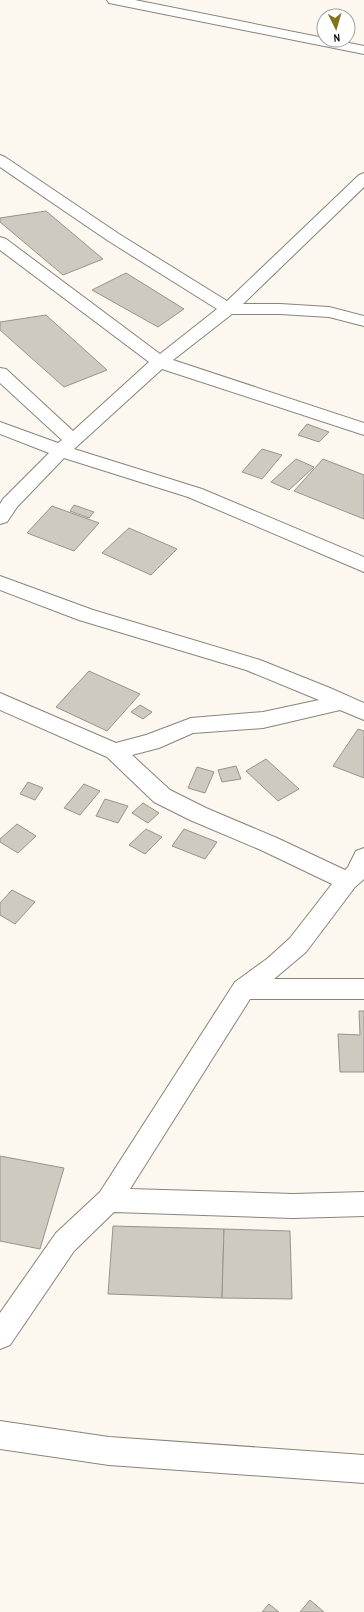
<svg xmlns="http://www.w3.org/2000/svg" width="364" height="1612" font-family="'Archivo Narrow',sans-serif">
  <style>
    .building { fill: #cecac0; stroke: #98938b }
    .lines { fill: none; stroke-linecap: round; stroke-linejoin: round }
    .minor-casing { stroke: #88847c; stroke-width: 2 }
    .minor { fill: #fff; fill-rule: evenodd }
  </style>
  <rect width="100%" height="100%" fill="#fdf8ef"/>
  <g class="building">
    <polygon points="46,211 103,259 63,275 0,222 0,218"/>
    <polygon points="126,273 184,309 158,327 92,290"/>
    <polygon points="46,315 107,370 64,387 0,330 0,322"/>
    <polygon points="307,424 329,432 319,442 298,435"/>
    <polygon points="262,449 282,455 262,479 242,472"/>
    <polygon points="296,459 314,467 289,490 271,482"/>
    <polygon points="323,459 364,475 364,519 294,491"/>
    <polygon points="74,505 94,512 89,518 70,511"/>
    <polygon points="52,506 99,523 74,551 27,533"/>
    <polygon points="129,528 177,549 151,575 102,553"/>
    <polygon points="89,671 140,694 107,731 56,707"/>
    <polygon points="140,705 152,712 143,719 131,712"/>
    <polygon points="358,729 364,731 364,778 333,766"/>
    <polygon points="266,759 299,789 278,801 246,771"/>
    <polygon points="236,766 241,779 222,782 218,770"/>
    <polygon points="197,767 214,772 205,793 188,788"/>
    <polygon points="28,782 43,788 35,800 20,794"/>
    <polygon points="84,784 100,791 80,815 64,808"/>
    <polygon points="105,799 128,806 118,823 96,816"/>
    <polygon points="143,803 159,813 148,823 132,813"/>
    <polygon points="17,824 36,836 18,853 0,842 0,839"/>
    <polygon points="146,829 162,837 145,854 129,845"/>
    <polygon points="184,829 217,842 205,859 172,846"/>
    <polygon points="12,890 35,902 15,924 0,915 0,903"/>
    <polygon points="359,1011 364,1011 364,1072 340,1072 338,1034 360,1035"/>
    <polygon points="0,1156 64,1168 40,1249 0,1241"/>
    <polygon points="113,1226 224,1229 222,1298 108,1294"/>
    <polygon points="224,1229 290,1231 292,1299 222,1298"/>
    <polygon points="310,1600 324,1612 300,1612"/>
    <polygon points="269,1604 279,1612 262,1612"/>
  </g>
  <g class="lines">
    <g class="minor-casing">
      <g id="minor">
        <polygon points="107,0 135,0 324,38 324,40 335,40 364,46 364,54 109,3"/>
        <polygon points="0,155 5,157 119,234 227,301 359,175 364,173 364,187 243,304 280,304 329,307 364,316 364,326 329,317 280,314 232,314 173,360 364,423 364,435 162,369 74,449 202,489 364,557 364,572 188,497 64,458 17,507 7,522 0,524 0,504 3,499 49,453 0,434 0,422 58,443 62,440 0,383 0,368 6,369 73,431 149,362 0,250 0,237 6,239 160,354 217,309 107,240 0,167"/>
        <polygon points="0,576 93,610 260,660 330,688 364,703 364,720 340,710 263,728 193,733 159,748 132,755 170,790 206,808 277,838 345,870 348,867 356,851 364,848 364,879 355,887 306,952 274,979 364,979 364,999 250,999 130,1189 293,1194 364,1192 364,1216 293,1218 114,1212 74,1251 10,1345 0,1349 0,1313 56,1233 100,1192 235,982 268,958 290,938 332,884 261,850 190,820 154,802 107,757 0,710 0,693 116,743 146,735 191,718 263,712 319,700 246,670 79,620 0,590"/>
        <polygon points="0,1421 109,1437 364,1455 364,1483 109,1465 0,1449"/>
      </g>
    </g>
    <use href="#minor" class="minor"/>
  </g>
  <g transform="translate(336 28) rotate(175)"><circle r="19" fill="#ffffff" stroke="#a1a19f"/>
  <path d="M0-3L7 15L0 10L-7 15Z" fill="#7f7417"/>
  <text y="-6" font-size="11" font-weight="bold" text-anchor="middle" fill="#151310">N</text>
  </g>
</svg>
